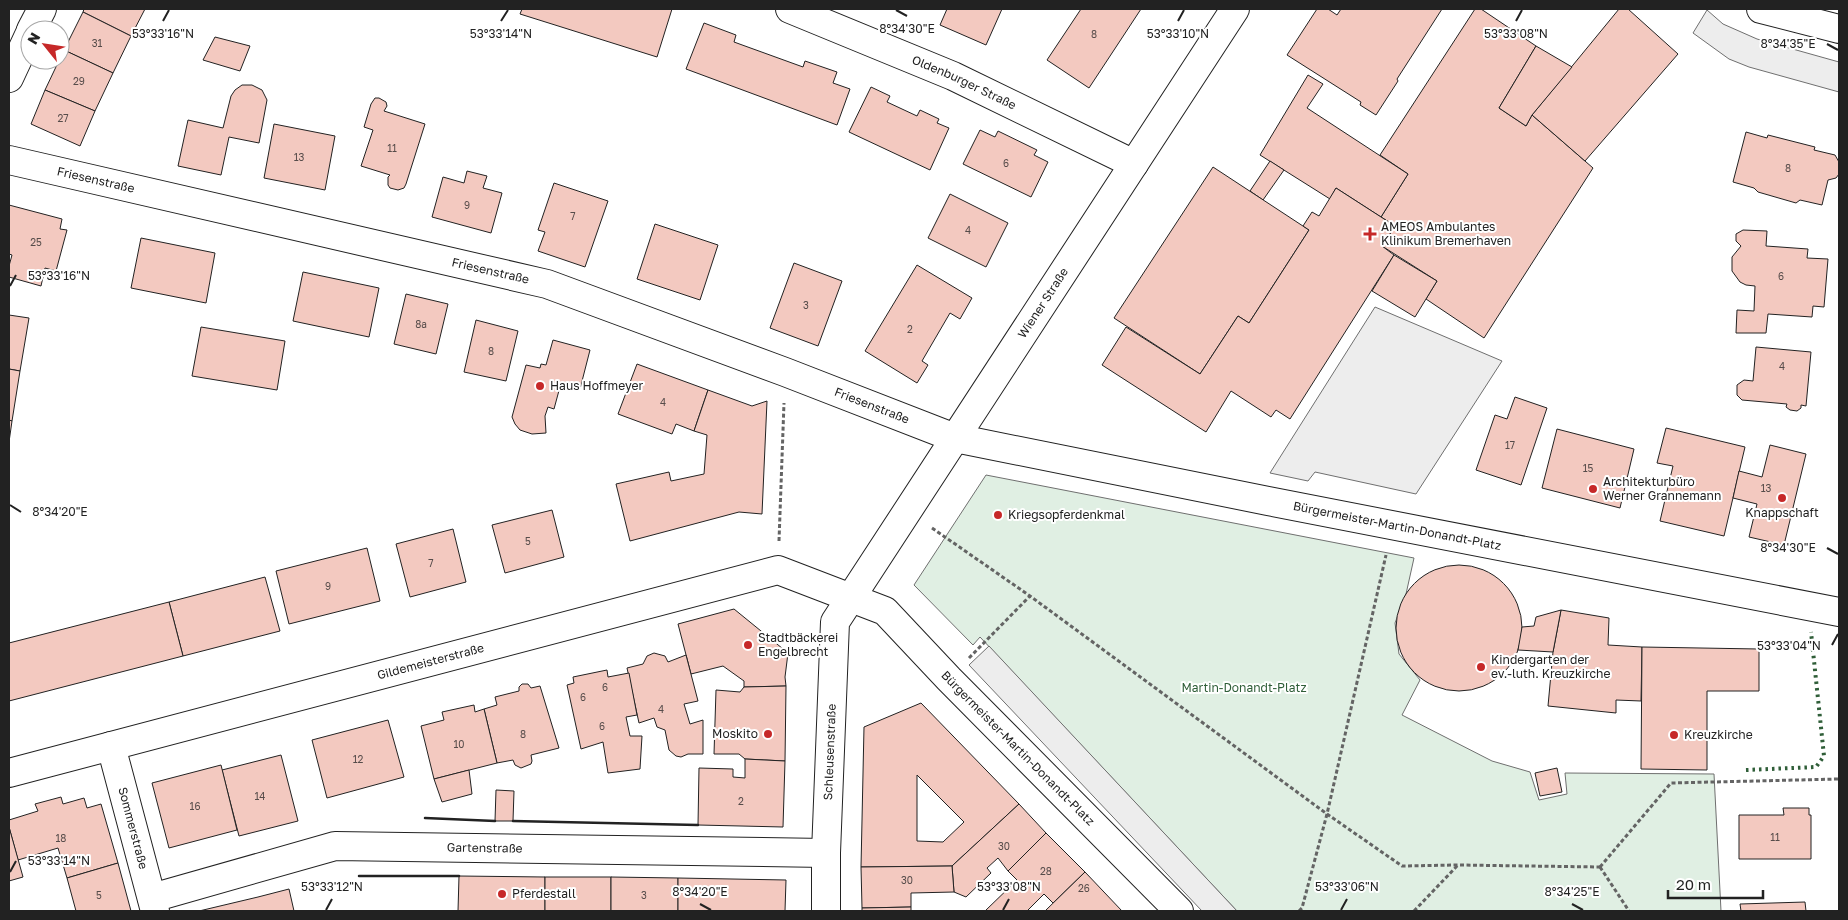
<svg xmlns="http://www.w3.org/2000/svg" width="1848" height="920" font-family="'Golos Text',sans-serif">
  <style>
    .green { fill: #e0efe3; stroke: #6f6f6f }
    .parking { fill: #ededed; stroke: #6f6f6f }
    .building { fill: #f3c9c0; stroke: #222; fill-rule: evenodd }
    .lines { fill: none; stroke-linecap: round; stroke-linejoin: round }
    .minor-casing { stroke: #222; stroke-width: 30 }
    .path { stroke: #646464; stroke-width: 3; stroke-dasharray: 4 2.5; stroke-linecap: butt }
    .minor { stroke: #fff; stroke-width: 28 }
    .hedge { stroke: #2f5e38; stroke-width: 4; stroke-dasharray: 2.5 4; stroke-linecap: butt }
    .wall { stroke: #222; stroke-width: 2.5 }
    .ticks { fill: none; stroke: #222; stroke-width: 2 }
    .poi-dot { fill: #c62828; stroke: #fff; stroke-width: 2 }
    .labels { text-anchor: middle; stroke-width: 4; stroke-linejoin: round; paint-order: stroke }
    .number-label { font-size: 10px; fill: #564c4a }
    .street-label { font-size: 12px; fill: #222; stroke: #fff }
    .poi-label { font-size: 12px; fill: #222; stroke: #fff; text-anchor: start }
    .park-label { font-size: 12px; fill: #2f5e38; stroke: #fff }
    .ticks-label { font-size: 12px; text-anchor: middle; fill: #222; stroke: #fff; stroke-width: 4; stroke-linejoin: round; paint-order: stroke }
  </style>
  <rect width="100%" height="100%" fill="#fff"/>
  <polygon class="green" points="986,475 1414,558 1406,594 1395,623 1399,654 1420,680 1402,715 1492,761 1530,772 1539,800 1567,794 1565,773 1714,774 1721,911 1237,911 980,637 973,645 914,585"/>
  <g class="parking">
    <polygon points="1707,10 1723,24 1757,39 1839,62 1839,92 1749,67 1729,59 1693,33"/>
    <polygon points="1375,307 1502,361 1416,494 1315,472 1308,481 1270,473"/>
    <polygon points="989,646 1237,911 1202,911 969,665"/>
  </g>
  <g class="building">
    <polygon points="84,9 145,9 131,36 83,12"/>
    <polygon points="522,9 672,9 657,57 520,14"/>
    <polygon points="947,9 1002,9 986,45 940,25"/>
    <polygon points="1081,9 1141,9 1089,88 1047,60"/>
    <polygon points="1317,9 1328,9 1337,15 1341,9 1442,9 1397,79 1398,81 1376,115 1360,105 1361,102 1287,55"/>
    <polygon points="1475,9 1481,9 1536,46 1499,108 1526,126 1532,115 1593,168 1484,338 1426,299 1437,281 1382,246 1395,226 1381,217 1408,174 1380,155"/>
    <polygon points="1619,9 1628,9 1678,54 1585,161 1532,115"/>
    <polygon points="83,12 131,36 113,73 64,50"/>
    <polygon points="704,23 736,35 734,42 745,46 803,67 805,61 837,72 833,83 850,89 837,125 686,69"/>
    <polygon points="215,37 250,46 240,71 203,60"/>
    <polygon points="1536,46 1572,67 1532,115 1526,126 1499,108"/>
    <polygon points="64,50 113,73 95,111 45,90"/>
    <polygon points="1308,75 1323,84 1307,108 1408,174 1381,217 1336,188 1330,199 1260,155"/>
    <polygon points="242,85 252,85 262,90 267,100 259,143 229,137 221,175 178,166 188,120 223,128 231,96 235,90"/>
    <polygon points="871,87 890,96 887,102 917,116 920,110 939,119 937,123 949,128 930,170 849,132"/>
    <polygon points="45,90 95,111 80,146 31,124"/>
    <polygon points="375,98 379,98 386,102 387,106 384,111 425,124 406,184 404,188 398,190 390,188 388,185 388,177 390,175 361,166 373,130 364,127 371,104"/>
    <polygon points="274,124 335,136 325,190 264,178"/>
    <polygon points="980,130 995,137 998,131 1037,150 1034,155 1048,162 1031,197 963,164"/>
    <polygon points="1746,132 1767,138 1768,135 1815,147 1814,150 1835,155 1839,162 1839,174 1836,178 1828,180 1822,205 1800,200 1796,203 1758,192 1754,188 1733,182"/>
    <polygon points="1270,161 1284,170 1263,200 1250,191"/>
    <polygon points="1213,167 1309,230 1249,323 1238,316 1200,374 1114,318"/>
    <polygon points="467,171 487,176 483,188 502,193 491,233 432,217 443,177 464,183"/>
    <polygon points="554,183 608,201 585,267 538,251 545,232 538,230"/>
    <polygon points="1336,188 1395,226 1382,246 1394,255 1290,419 1276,410 1271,417 1231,391 1206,432 1102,365 1126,327 1200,374 1238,316 1249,323 1309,230 1303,226 1312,212 1319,216"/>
    <polygon points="950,194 1008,223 986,267 928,238"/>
    <polygon points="9,205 62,219 60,229 67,230 56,271 45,268 41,286 9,277 9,266 12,255 9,254"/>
    <polygon points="655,224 718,245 700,300 637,279"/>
    <polygon points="1743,230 1767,231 1766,246 1808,249 1807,258 1828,259 1824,307 1813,306 1812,317 1768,314 1766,333 1736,333 1737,310 1754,311 1755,286 1746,285 1740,282 1732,271 1732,257 1741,246 1736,241 1736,234"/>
    <polygon points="141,238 215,253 206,303 131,288"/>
    <polygon points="1394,255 1437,281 1415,317 1372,291"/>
    <polygon points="794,263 842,281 818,346 770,328"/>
    <polygon points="917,265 972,298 960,319 950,313 922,361 928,365 917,383 865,351"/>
    <polygon points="303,272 379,288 369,337 293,321"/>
    <polygon points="406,294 448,304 436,354 394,344"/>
    <polygon points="9,315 29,318 20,371 9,369"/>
    <polygon points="476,320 518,331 506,381 464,372"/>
    <polygon points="201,327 285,341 277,390 192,376"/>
    <polygon points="553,340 590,350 580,389 561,383 554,409 548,407 545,416 546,433 532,434 520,430 515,424 512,417 526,365 540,368 541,364 546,365"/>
    <polygon points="1756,347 1811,352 1806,406 1801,405 1801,408 1797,411 1790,410 1786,407 1787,404 1742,400 1737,395 1737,385 1744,380 1753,381"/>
    <polygon points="637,364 708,390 694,431 676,424 672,434 618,414"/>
    <polygon points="9,369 20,371 12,421 9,420"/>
    <polygon points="708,390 752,406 767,401 762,514 739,512 630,541 616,484 669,472 671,481 704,474 707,435 694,431"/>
    <polygon points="1515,397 1547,408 1521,485 1476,470 1495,415 1507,419"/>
    <polygon points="9,420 12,421 9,442"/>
    <polygon points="1666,428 1745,447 1724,536 1660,521 1673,466 1657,463"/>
    <polygon points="1557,429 1634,449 1620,508 1542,488"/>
    <polygon points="1770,445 1806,454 1784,545 1749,537 1757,504 1733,498 1739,471 1762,477"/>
    <polygon points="552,510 564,557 505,573 492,525"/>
    <polygon points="453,529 466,582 410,597 396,544"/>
    <polygon points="367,548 380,601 289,624 276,571"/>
    <circle cx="1459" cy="628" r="63"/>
    <polygon points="265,577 280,631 183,656 169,602"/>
    <polygon points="169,602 183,656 9,701 9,643"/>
    <polygon points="734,609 788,653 785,677 786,686 744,687 744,681 723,666 691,674 678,624"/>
    <polygon points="1561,610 1609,618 1608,645 1642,647 1641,701 1616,700 1616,713 1548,706 1553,652"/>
    <polygon points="1561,610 1553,652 1518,650 1522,627 1534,626 1536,617"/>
    <polygon points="1642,647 1759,649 1759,691 1707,691 1707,770 1641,769"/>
    <polygon points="654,653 665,656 668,662 686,655 698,701 684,704 690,724 703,720 703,754 688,754 681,757 676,756 669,750 665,730 657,727 654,718 639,723 627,668 643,664 647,656"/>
    <polygon points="607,670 608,677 629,673 637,715 626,717 630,736 642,736 640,769 608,773 603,742 581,749 567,685 574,683 573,677"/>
    <polygon points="522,684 528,684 531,688 540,686 559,748 531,755 532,761 531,764 521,768 515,765 513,760 497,763 484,709 497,705 495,697 519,691 519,687"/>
    <polygon points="786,686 785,761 745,759 739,754 714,754 716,690 740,692 744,687"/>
    <path d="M921,703L1019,804L952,866L861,867L864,727ZM917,775L964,822L943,842L917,841Z"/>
    <polygon points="474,705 475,712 484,709 497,763 434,779 421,726 444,720 442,712"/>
    <polygon points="388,720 404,777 327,798 312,740"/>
    <polygon points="281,755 298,821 239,836 222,770"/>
    <polygon points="745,759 785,761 783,827 698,825 699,768 733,769 733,777 745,778"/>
    <polygon points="221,765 237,830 169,848 152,783"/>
    <polygon points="1557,768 1562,792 1540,796 1535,773"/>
    <polygon points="469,770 472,794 442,802 434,779"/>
    <polygon points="496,790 514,791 513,821 495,821"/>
    <polygon points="61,797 63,804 84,798 87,808 101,804 118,863 67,878 58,848 18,860 9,827 9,820 38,811 35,804"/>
    <polygon points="1019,804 1046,833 1008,871 998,858 987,868 991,873 966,897 954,892 952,866"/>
    <polygon points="1783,808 1809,808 1809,815 1811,815 1811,859 1739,859 1739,815 1784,815"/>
    <polygon points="9,827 23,877 9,881"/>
    <polygon points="1046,833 1085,872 1053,903 1044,894 1027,911 985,911 1017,880 1008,871"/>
    <polygon points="118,863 131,911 76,911 67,878"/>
    <polygon points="952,866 954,892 911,893 911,907 862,908 861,867"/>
    <polygon points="1085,872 1122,911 1045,911"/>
    <polygon points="459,876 545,877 545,911 458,911"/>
    <rect x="545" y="877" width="66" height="34"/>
    <polygon points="611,877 678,878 678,911 611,911"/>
    <polygon points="678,878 786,880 785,911 678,911"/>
    <polygon points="289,889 294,911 199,911 258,897"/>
    <polygon points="1805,902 1806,911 1741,911 1740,904"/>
    <polygon points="911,907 911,911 862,911 862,908"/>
  </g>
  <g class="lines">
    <g class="minor-casing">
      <g id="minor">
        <path id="s1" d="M790,9L953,76L1134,164"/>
        <polyline points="1761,9 1839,29"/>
        <polyline points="31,30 42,9"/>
        <polyline points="9,78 30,33"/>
        <path id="s2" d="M9,160L547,284L785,372L955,438L1268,501L1839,612"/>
        <path id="s3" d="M111,746L155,911"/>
        <path id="s4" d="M9,773L778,570L885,611L949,679L1179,911"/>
        <path id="s5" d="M152,898L335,846L826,853"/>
        <path id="s6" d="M826,911V853L835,622L1235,9"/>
      </g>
    </g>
    <g class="path">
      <polyline points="932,528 1030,596 1327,814 1402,866 1458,865 1600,867"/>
      <polyline points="779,541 784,403"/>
      <polyline points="969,658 1030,596"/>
      <polyline points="1600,867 1671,783 1839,779"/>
      <polyline points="1600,867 1629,911"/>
      <polyline points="1299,911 1302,908 1327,814 1386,555"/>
      <polyline points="1414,911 1458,865"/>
    </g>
    <use href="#minor" class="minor"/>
    <polyline class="hedge" points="1746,770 1816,767 1824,756 1811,632"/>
    <g class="wall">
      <polyline points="425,818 495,821"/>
      <polyline points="513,821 698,825"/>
      <polyline points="359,876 459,876"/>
    </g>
  </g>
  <path class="ticks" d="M896,10L907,16M163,21L169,10M501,21L508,10M1178,21L1184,10M1516,21L1522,10M1827,44L1838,50M10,286L16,275M10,505L21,512M1827,548L1838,554M1832,645L1838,634M10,872L16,861M700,904L711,910M1572,904L1583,910M326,910L332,899M1003,910L1009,899M1341,910L1347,899"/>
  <g class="poi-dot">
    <path d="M1367.5 226.5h5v5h5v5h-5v5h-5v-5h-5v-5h5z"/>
    <circle cx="540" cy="386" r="5"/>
    <circle cx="1593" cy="489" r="5"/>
    <circle cx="1782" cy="498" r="5"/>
    <circle cx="998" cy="515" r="5"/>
    <circle cx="748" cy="645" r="5"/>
    <circle cx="1481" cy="667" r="5"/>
    <circle cx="768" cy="734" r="5"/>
    <circle cx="1674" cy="735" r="5"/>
    <circle cx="502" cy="894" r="5"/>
  </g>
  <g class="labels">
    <g class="number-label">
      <text x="1094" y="38">8</text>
      <text x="97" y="47">31</text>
      <text x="79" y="85">29</text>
      <text x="63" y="122">27</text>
      <text x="392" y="152">11</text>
      <text x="299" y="161">13</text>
      <text x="1006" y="167">6</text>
      <text x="1788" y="172">8</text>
      <text x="467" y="209">9</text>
      <text x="573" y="220">7</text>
      <text x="968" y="234">4</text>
      <text x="36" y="246">25</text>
      <text x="1781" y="280">6</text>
      <text x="806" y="309">3</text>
      <text x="421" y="328">8a</text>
      <text x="910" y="333">2</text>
      <text x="491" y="355">8</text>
      <text x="1782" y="370">4</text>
      <text x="663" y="406">4</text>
      <text x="1510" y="449">17</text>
      <text x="1588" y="472">15</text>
      <text x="1766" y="492">13</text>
      <text x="528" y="545">5</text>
      <text x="431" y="567">7</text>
      <text x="328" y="590">9</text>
      <text x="605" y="691">6</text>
      <text x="583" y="701">6</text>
      <text x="661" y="713">4</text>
      <text x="602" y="730">6</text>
      <text x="523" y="738">8</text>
      <text x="459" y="748">10</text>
      <text x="358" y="763">12</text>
      <text x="260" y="800">14</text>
      <text x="741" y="805">2</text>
      <text x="195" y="810">16</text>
      <text x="1775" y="841">11</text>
      <text x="61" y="842">18</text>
      <text x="1004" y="850">30</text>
      <text x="1046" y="875">28</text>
      <text x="907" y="884">30</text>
      <text x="1084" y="892">26</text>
      <text x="99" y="899">5</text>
      <text x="644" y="899">3</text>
    </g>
    <g class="street-label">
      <text dy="4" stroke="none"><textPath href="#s1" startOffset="189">Oldenburger Straße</textPath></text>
      <text dy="4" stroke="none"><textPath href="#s2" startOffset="89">Friesenstraße</textPath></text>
      <text dy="4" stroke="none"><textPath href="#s2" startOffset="494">Friesenstraße</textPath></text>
      <text dy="4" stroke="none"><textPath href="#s6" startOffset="670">Wiener Straße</textPath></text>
      <text dy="4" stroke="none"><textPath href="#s2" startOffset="899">Friesenstraße</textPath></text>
      <text dy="4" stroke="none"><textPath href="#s2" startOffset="1439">Bürgermeister-Martin-Donandt-Platz</textPath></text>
      <text dy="4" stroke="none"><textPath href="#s4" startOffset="436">Gildemeisterstraße</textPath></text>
      <text dy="4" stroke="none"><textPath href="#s4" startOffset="1101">Bürgermeister-Martin-Donandt-Platz</textPath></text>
      <text dy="4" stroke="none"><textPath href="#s6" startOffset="159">Schleusenstraße</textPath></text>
      <text dy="4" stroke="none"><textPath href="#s3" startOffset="85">Sommerstraße</textPath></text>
      <text dy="4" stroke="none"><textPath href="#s5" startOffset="340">Gartenstraße</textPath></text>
    </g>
    <g class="poi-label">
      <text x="1381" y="231">AMEOS Ambulantes<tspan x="1381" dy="14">Klinikum Bremerhaven</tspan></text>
      <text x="550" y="390">Haus Hoffmeyer</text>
      <text x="1603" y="486">Architekturbüro<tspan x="1603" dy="14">Werner Grannemann</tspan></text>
      <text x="1782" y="517" text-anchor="middle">Knappschaft</text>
      <text x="1008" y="519">Kriegsopferdenkmal</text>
      <text x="758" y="642">Stadtbäckerei<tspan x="758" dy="14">Engelbrecht</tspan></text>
      <text x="1491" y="664">Kindergarten der<tspan x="1491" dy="14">ev.-luth. Kreuzkirche</tspan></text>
      <text x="758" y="738" text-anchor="end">Moskito</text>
      <text x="1684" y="739">Kreuzkirche</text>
      <text x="512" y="898">Pferdestall</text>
    </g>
    <g class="park-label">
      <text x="1244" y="692">Martin-Donandt-Platz</text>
    </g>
  </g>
  <g class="ticks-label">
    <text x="907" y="33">8°34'30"E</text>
    <text x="163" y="38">53°33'16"N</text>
    <text x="501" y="38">53°33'14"N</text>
    <text x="1178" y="38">53°33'10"N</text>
    <text x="1516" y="38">53°33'08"N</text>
    <text x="1788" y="48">8°34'35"E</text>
    <text x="59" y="280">53°33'16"N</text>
    <text x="60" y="516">8°34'20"E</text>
    <text x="1788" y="552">8°34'30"E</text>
    <text x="1789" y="650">53°33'04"N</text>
    <text x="59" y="865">53°33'14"N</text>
    <text x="332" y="891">53°33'12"N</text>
    <text x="1009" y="891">53°33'08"N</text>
    <text x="1347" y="891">53°33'06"N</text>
    <text x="700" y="896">8°34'20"E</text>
    <text x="1572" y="896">8°34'25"E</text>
  </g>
  <rect width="1848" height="920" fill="none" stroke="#222222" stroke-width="20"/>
  <g transform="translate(45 45) rotate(300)"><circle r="24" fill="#ffffff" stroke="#a7a7a7"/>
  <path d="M0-4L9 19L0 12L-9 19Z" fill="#c62828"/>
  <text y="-8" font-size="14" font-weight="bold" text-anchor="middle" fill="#222222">N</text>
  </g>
  <path d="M1668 890v8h95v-8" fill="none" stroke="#222222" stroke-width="2.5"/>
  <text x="1676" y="890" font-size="15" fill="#222222" stroke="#ffffff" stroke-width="4" paint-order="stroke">20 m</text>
</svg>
